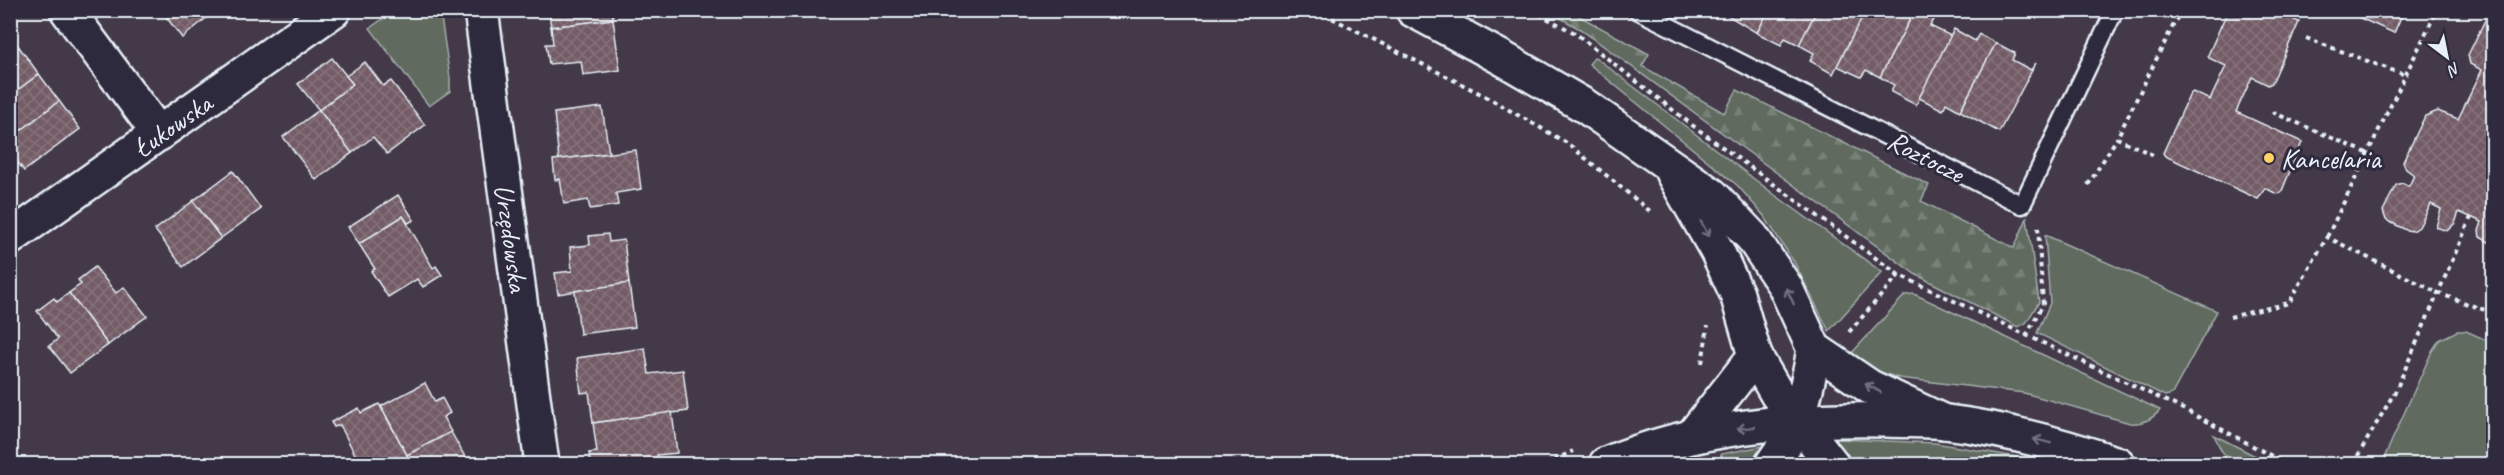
<svg xmlns="http://www.w3.org/2000/svg" width="2504" height="475" font-family="Caveat,sans-serif">
  <style>
    .green { fill: #606b5f; stroke: #a4aeac; stroke-width: 1.5 }
    .forest { fill: url(#forest-firs); stroke: #a4aeac; stroke-width: 1.5 }
    .building { fill: url(#building-cross-hatch); stroke: #e8f1f8; stroke-width: 1.5 }
    .lines { fill: none; stroke-linecap: round; stroke-linejoin: round }
    .service-casing { stroke: #e8f1f8; stroke-width: 21 }
    .minor-casing { stroke: #e8f1f8; stroke-width: 38 }
    .tertiary-casing { stroke: #e8f1f8; stroke-width: 38 }
    .path { stroke: #e8f1f8; stroke-width: 4; stroke-dasharray: 4.5 4.5; stroke-linecap: butt }
    .service { stroke: #2f2a3d; stroke-width: 16 }
    .minor { stroke: #2f2a3d; stroke-width: 33 }
    .tertiary { stroke: #2f2a3d; stroke-width: 33 }
    .oneway { stroke: #70707e }
    .poi-dot { fill: #ffd166; stroke: #2f2a3d; stroke-width: 2 }
    .labels { text-anchor: middle; stroke-width: 6; stroke-linejoin: round; paint-order: stroke }
    .street-label { font-size: 28px; fill: #e8f1f8; stroke: #2f2a3d }
    .poi-label { font-size: 28px; fill: #e8f1f8; stroke: #2f2a3d; text-anchor: start }
  </style>
  <defs>
    <pattern id="forest-firs" width="22" height="20" patternUnits="userSpaceOnUse" patternTransform="scale(1.5)"><rect width="22" height="20" fill="#606b5f"/><path d="M5 1l3.5 6h-7zM16 11l3.5 6h-7z" fill="#778177"/></pattern>
    <pattern id="building-cross-hatch" width="8" height="8" patternUnits="userSpaceOnUse" patternTransform="scale(1.5)"><rect width="8" height="8" fill="#735b65"/><path d="M0 0l8 8M0 8l8-8" fill="none" stroke="#87737c"/></pattern>
  </defs>
  <rect width="100%" height="100%" fill="#433949"/>
  <filter id="ink" filterUnits="userSpaceOnUse"><feTurbulence type="fractalNoise" baseFrequency=".0167" numOctaves="2"/><feDisplacementMap in="SourceGraphic" scale="12" xChannelSelector="R" yChannelSelector="G"/><feConvolveMatrix kernelMatrix="1 2 1 2 8 2 1 2 1" color-interpolation-filters="sRGB"/></filter>
  <g filter="url(#ink)">
    <g class="green">
      <polygon points="394,11 440,11 450,78 450,91 429,106 370,28"/>
      <polygon points="1595,57 1775,195 1882,272 1829,331 1794,262 1764,216 1738,186 1589,64"/>
      <polygon points="2045,235 2217,311 2172,394 2165,396 2037,333 2050,303"/>
      <path d="M1914,294L2160,410C2152,420 2143,424 2130,423L2024,393L1899,378L1879,372L1850,355L1905,295Z"/>
      <polygon points="2457,331 2466,331 2493,343 2493,464 2385,464 2385,456 2432,351 2439,340"/>
      <polygon points="2214,435 2271,464 2232,464 2221,450"/>
      <polygon points="1836,439 1935,443 2011,456 2041,464 1841,464 1832,442"/>
      <polygon points="1763,446 1769,449 1762,464 1723,464 1721,454"/>
    </g>
    <polygon class="forest" points="1548,11 1570,11 1649,54 1642,66 1724,113 1737,90 1929,185 1921,201 2014,248 2027,218 2039,302 2026,323 2018,327 1915,274 1580,29"/>
    <g class="building">
      <polygon points="161,10 216,10 182,38"/>
      <polygon points="541,10 612,10 613,19 551,27 549,13 541,13"/>
      <polygon points="1719,10 1769,10 1757,33"/>
      <polygon points="1769,10 1817,10 1799,45 1785,38 1781,45 1757,33"/>
      <polygon points="1817,10 1866,10 1833,74 1810,61 1814,53 1799,45"/>
      <polygon points="1866,10 1915,10 1880,77 1866,70 1861,77 1837,66"/>
      <polygon points="1915,10 1920,10 1935,18 1930,26 1951,36 1916,105 1891,92 1894,85 1880,77"/>
      <polygon points="2228,10 2274,10 2299,22 2272,83 2268,85 2252,77 2236,112 2302,142 2281,193 2277,194 2265,188 2258,199 2165,156 2163,153 2190,94 2193,92 2210,100 2226,66 2209,58 2208,55"/>
      <polygon points="2342,10 2404,10 2394,33"/>
      <polygon points="2494,10 2494,245 2480,237 2479,231 2482,222 2459,212 2455,223 2447,231 2436,227 2441,209 2431,204 2419,227 2413,231 2406,230 2386,220 2383,211 2396,185 2402,183 2409,186 2414,175 2406,169 2403,162 2425,116 2438,111 2458,119 2482,70 2470,64 2468,55 2488,14"/>
      <polygon points="613,19 620,70 583,75 581,61 549,64 546,44 553,44 551,27"/>
      <polygon points="1954,29 1975,41 1979,34 1996,43 1960,111 1946,103 1943,110 1919,98"/>
      <polygon points="10,36 19,47 10,54"/>
      <polygon points="1996,43 2015,53 2012,60 2031,70 2036,63 1999,132 1960,111"/>
      <polygon points="19,47 39,74 10,96 10,54"/>
      <polygon points="332,58 353,84 319,110 298,84"/>
      <polygon points="365,62 383,86 391,81 425,125 387,154 373,137 352,153 319,110 353,84 346,76"/>
      <polygon points="39,74 59,101 10,139 10,96"/>
      <polygon points="59,101 80,129 24,171 10,152 15,146 10,139"/>
      <polygon points="602,107 609,153 559,160 554,113"/>
      <polygon points="319,110 352,153 316,180 283,137"/>
      <polygon points="636,150 641,189 616,193 618,205 590,209 588,200 564,204 560,179 555,180 553,160"/>
      <polygon points="233,171 261,209 221,238 193,201"/>
      <polygon points="398,195 414,220 408,223 403,216 359,244 348,227"/>
      <polygon points="193,201 221,238 183,267 155,230"/>
      <polygon points="403,216 433,268 436,266 442,275 423,287 417,279 388,297 371,271 375,269 359,244"/>
      <polygon points="608,234 609,242 624,240 629,283 558,294 555,273 572,271 570,247 590,245 589,236"/>
      <polygon points="95,267 116,293 124,287 147,316 108,345 69,293 81,284 78,280"/>
      <polygon points="629,283 635,327 580,334 575,291"/>
      <polygon points="69,293 108,345 70,373 49,346 58,339 37,311 54,298 57,302"/>
      <polygon points="645,348 649,374 683,370 688,411 593,423 589,392 581,393 577,358"/>
      <polygon points="425,383 435,402 442,398 450,413 443,417 451,432 407,455 381,406"/>
      <polygon points="379,404 407,455 412,464 394,464 392,462 387,464 360,464 340,425 334,427 331,422 359,408 361,413"/>
      <polygon points="672,412 677,453 657,455 658,464 590,464 589,453 597,452 593,423"/>
      <polygon points="451,432 469,464 412,464 407,455"/>
    </g>
    <g class="lines">
      <g class="service-casing">
        <polyline id="service" points="1637,10 2022,205 2115,10"/>
      </g>
      <g class="minor-casing">
        <g id="minor">
          <polyline points="67,10 159,134"/>
          <polyline points="481,10 542,464"/>
          <polyline points="10,238 334,10"/>
        </g>
      </g>
      <g class="tertiary-casing">
        <g id="tertiary">
          <polyline points="1413,10 1502,58 1585,106 1712,195 1752,237 1785,286 1814,349 1870,387 1944,422"/>
          <polyline points="1672,172 1717,251 1737,294 1755,356 1777,394 1832,464"/>
          <polyline points="1693,435 1755,356"/>
          <path d="M1606,464C1695,427 1791,418 1887,420C1907,421 1927,420 1946,422C2005,429 2063,445 2118,464"/>
          <path d="M1772,464C1798,429 1807,392 1814,349"/>
        </g>
      </g>
      <g class="path">
        <polyline points="1316,10 1483,95 1567,143 1651,212"/>
        <polyline points="1531,10 1575,33 1692,125 1899,275 2185,410 2287,464"/>
        <polyline points="369,16 376,10"/>
        <polyline points="2306,38 2405,75"/>
        <polyline points="2272,112 2367,153"/>
        <polyline points="2153,155 2117,138 2181,10"/>
        <polyline points="2088,185 2117,138"/>
        <polyline points="2327,237 2437,10"/>
        <polyline points="2230,317 2289,303 2327,237 2438,293 2490,312 2494,318"/>
        <polyline points="1849,332 1899,275"/>
        <polyline points="2026,336 2043,304 2038,227"/>
        <polyline points="1702,363 1708,326"/>
        <polyline points="1546,464 1573,451"/>
        <polyline points="2353,464 2396,390 2471,217"/>
      </g>
      <use href="#service" class="service"/>
      <use href="#minor" class="minor"/>
      <use href="#tertiary" class="tertiary"/>
    </g>
    <defs><path id="oneway-shaft" d="M-6 0H5M1.5-3L5.5 0L1.5 3" fill="none" stroke-width="1.6" stroke-linecap="round" stroke-linejoin="round" transform="scale(1.5)"/></defs>
    <g class="oneway">
      <use href="#oneway-shaft" transform="translate(1705 229) rotate(61)"/>
      <use href="#oneway-shaft" transform="translate(1790 296) rotate(-115)"/>
      <use href="#oneway-shaft" transform="translate(1873 388) rotate(-151)"/>
      <use href="#oneway-shaft" transform="translate(1746 428) rotate(173)"/>
      <use href="#oneway-shaft" transform="translate(2042 441) rotate(-166)"/>
    </g>
  </g>
  <circle class="poi-dot" cx="2269" cy="158" r="6"/>
  <g class="labels">
    <g class="street-label">
      <text transform="translate(172 125) rotate(-35)" y="10">Łukowska</text>
      <text transform="translate(1926 156) rotate(27)" y="10">Roztocze</text>
      <text transform="translate(512 238) rotate(82)" y="10">Urzędowska</text>
    </g>
    <g class="poi-label">
      <text x="2281" y="168">Kancelaria</text>
    </g>
  </g>
  <rect width="2504" height="475" fill="none" stroke="#2f2a3d" stroke-width="36"/>
  <rect x="18" y="18" width="2468" height="439" fill="none" stroke="#e8f1f8" stroke-width="2" filter="url(#ink)"/>
  <g transform="translate(2447 57) rotate(148)" stroke="#2f2a3d" stroke-width="4.5" paint-order="stroke">
  <path d="M0-4.5L10 22L0 15L-10 22Z" fill="#e8f1f8"/>
  <text y="-9" font-size="16" font-weight="bold" text-anchor="middle" fill="#e8f1f8">N</text>
  </g>
</svg>
